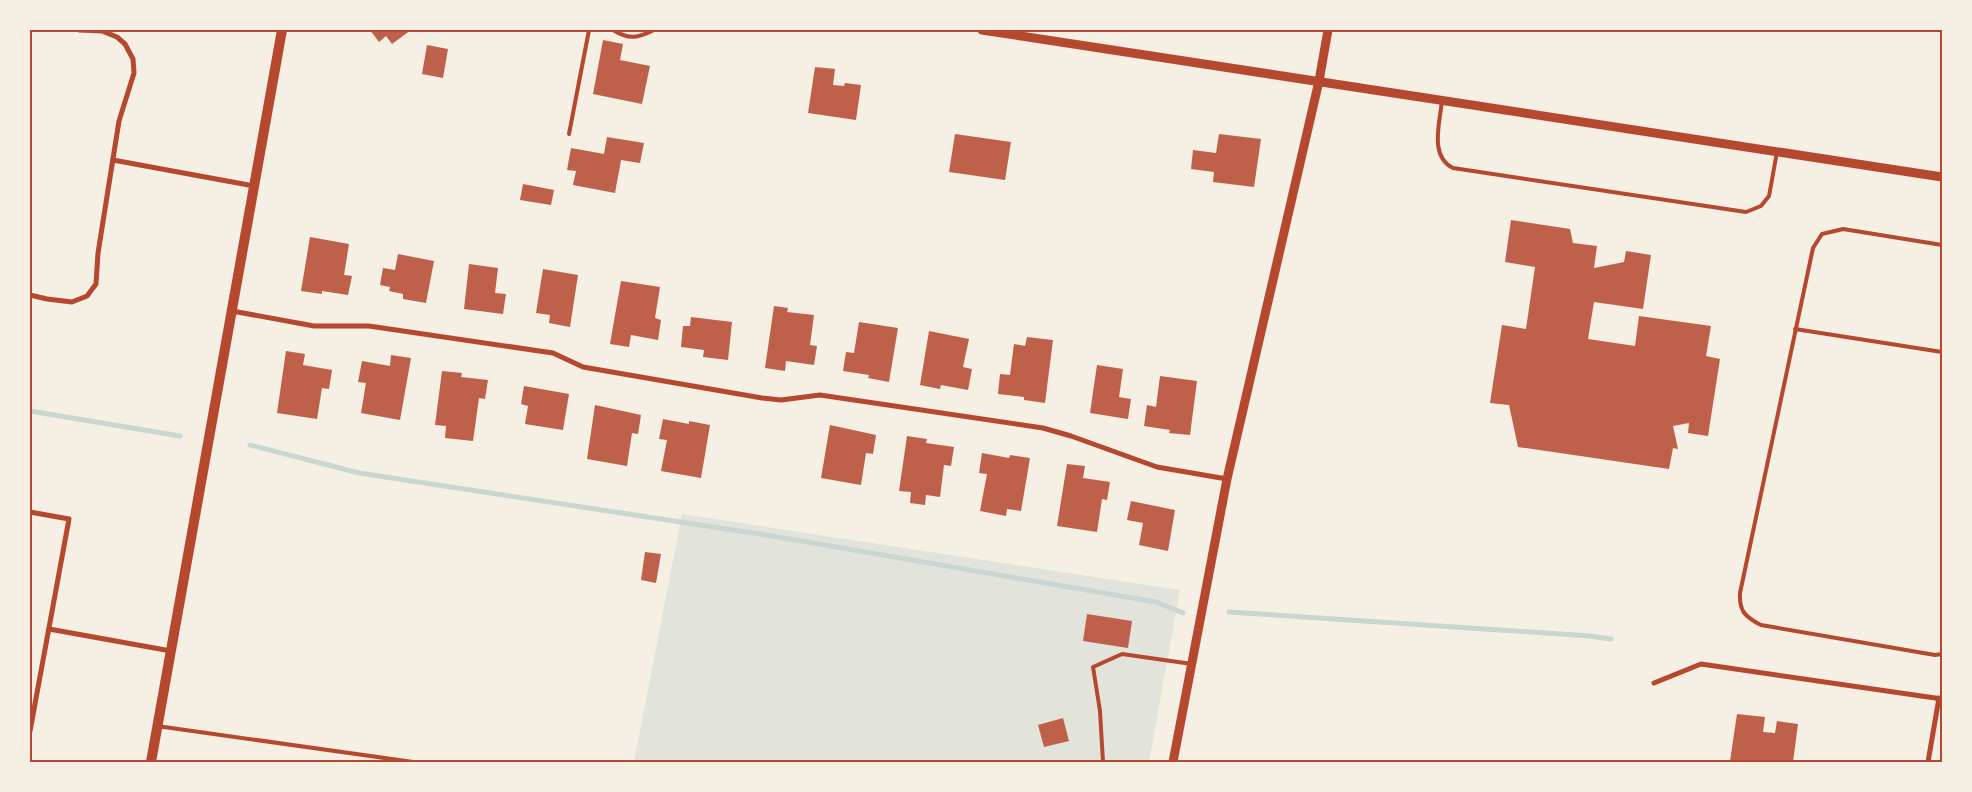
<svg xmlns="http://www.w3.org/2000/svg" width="1972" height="792" font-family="'Work Sans',sans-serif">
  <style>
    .green { fill: #e2e4dc }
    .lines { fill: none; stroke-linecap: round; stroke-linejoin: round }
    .stream { stroke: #c9d6d2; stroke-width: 5 }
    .building { fill: #bf614a }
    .service { stroke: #b5482f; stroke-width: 4 }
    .minor { stroke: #b5482f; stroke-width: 5 }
    .tertiary { stroke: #b5482f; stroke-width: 9 }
    .secondary { stroke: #b5482f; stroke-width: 10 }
    .neatline { fill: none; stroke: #b5482f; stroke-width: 2 }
  </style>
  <rect width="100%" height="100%" fill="#f6efe4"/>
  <polygon class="green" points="682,514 1180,590 1149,762 634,762"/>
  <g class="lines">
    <g class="stream">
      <polyline points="30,411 180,436"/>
      <polyline points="250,445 359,473 766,535 1156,602 1183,613"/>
      <polyline points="1229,612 1590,636 1611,639"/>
    </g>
  </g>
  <g class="building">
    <polygon points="370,30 411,30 392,44 386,36 379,42"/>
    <polygon points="603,40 623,44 620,60 650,66 642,104 593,94"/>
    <polygon points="427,45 448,49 443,78 422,74"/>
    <polygon points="815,67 835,69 833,85 844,86 845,83 861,85 856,120 808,113"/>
    <polygon points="955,134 1011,142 1005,180 949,172"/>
    <polygon points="1219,134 1261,139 1254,187 1213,182 1214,172 1191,169 1193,150 1216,153"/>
    <polygon points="607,137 644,143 640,163 621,160 615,193 573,185 576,171 567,170 571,148 604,154"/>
    <polygon points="523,184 554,190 551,205 520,200"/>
    <polygon points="1511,220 1570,229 1573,243 1597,246 1594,268 1624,262 1626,251 1651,255 1643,309 1594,302 1588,339 1635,346 1639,316 1711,326 1706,356 1720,359 1708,436 1688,433 1689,423 1673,426 1678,449 1673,448 1669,469 1518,447 1509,405 1490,403 1502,325 1526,329 1535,267 1505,262"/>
    <polygon points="310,237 349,244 344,275 352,276 348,295 322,291 322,294 301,291"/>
    <polygon points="398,254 434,261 426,303 403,299 403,294 389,291 390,287 380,285 383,268 395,270"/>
    <polygon points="469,264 498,268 495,293 506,294 503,314 464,309"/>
    <polygon points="543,269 578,275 570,327 549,323 550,315 536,313"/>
    <polygon points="621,281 660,287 655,318 661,320 658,340 631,335 629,347 610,344"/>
    <polygon points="774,306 788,308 787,312 814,315 810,345 817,346 814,365 786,361 785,371 765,368"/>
    <polygon points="691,317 732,322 728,360 703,357 704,350 681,347 683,326 690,326"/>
    <polygon points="859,322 898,328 889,382 868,378 869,375 843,371 846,352 854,353"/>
    <polygon points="929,331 969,339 963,367 972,369 968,390 941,385 940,389 920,385"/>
    <polygon points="1027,337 1053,340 1045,403 1024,400 1024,397 998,394 1000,374 1010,375 1014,344 1025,346"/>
    <polygon points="286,351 305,354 303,365 332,370 329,389 322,388 317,419 277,413"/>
    <polygon points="391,355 411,358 400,420 361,413 366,383 358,382 362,361 390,366"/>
    <polygon points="1097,365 1123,369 1119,397 1131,399 1128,419 1090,413"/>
    <polygon points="442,371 462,373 461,377 488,380 485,399 479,398 473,441 445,438 446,426 435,425"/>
    <polygon points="1160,376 1197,381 1190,435 1169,433 1170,430 1144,426 1147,405 1156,407"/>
    <polygon points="524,386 569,394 563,430 525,424 528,406 521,404"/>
    <polygon points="595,405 641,415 638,434 632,433 627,466 587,459"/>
    <polygon points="663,419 689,424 689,421 710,425 701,478 661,471 667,440 659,439"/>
    <polygon points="830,425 876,435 873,454 866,453 861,485 821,478"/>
    <polygon points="907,436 927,439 926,443 954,447 951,466 944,465 940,497 926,495 925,505 910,503 911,492 899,491"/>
    <polygon points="982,453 1009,458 1010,455 1030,458 1021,511 1007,509 1006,516 980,511 987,474 979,473"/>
    <polygon points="1067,464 1085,466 1083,478 1110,482 1107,500 1102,499 1097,532 1057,526"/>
    <polygon points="1131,501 1175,510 1168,551 1139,545 1143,523 1127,520"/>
    <polygon points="645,552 661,554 656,583 641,580"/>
    <polygon points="1087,614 1132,621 1128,648 1083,641"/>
    <polygon points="1737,714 1765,717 1763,732 1775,733 1777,721 1798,724 1793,762 1730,761"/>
    <polygon points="1063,718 1069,741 1044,747 1038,725"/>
  </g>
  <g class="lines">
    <g class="service">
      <path d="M613,30C629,40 638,38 654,30"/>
      <path d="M1442,100C1440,123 1429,156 1453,168L1746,212L1761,206L1769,196L1777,152"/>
      <polyline points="569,134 589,30"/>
      <path d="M1942,245L1843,229L1822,234L1813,248L1740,593C1739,611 1745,617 1761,625L1935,655L1942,654"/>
      <polyline points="1795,329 1942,352"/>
      <polyline points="157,726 413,762"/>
      <polyline points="1103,762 1100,711 1093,667 1122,654 1192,664"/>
    </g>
    <g class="minor">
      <polyline points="113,160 254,186"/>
      <polyline points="30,295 47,299 72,302 87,296 96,284 98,253 119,121 134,73 133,59 125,44 117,37 102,31 79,30"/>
      <polyline points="232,311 314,326 369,326 553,353 583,367 762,398 781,400 820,395 1043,428 1071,436 1157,467 1227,479"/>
      <polyline points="30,512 69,519 30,731"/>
      <polyline points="49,629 171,651"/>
      <polyline points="1654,683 1701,664 1942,699"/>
      <polyline points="1928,762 1939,698"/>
    </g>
    <g class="tertiary">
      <polyline points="982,30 1942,177"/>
      <polyline points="1173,762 1227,479 1319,81 1328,30"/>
    </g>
    <polyline class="secondary" points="151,762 282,30"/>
  </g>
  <rect width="1972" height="792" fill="none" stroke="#f6efe4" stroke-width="62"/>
  <rect x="31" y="31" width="1910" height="730" class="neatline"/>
</svg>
